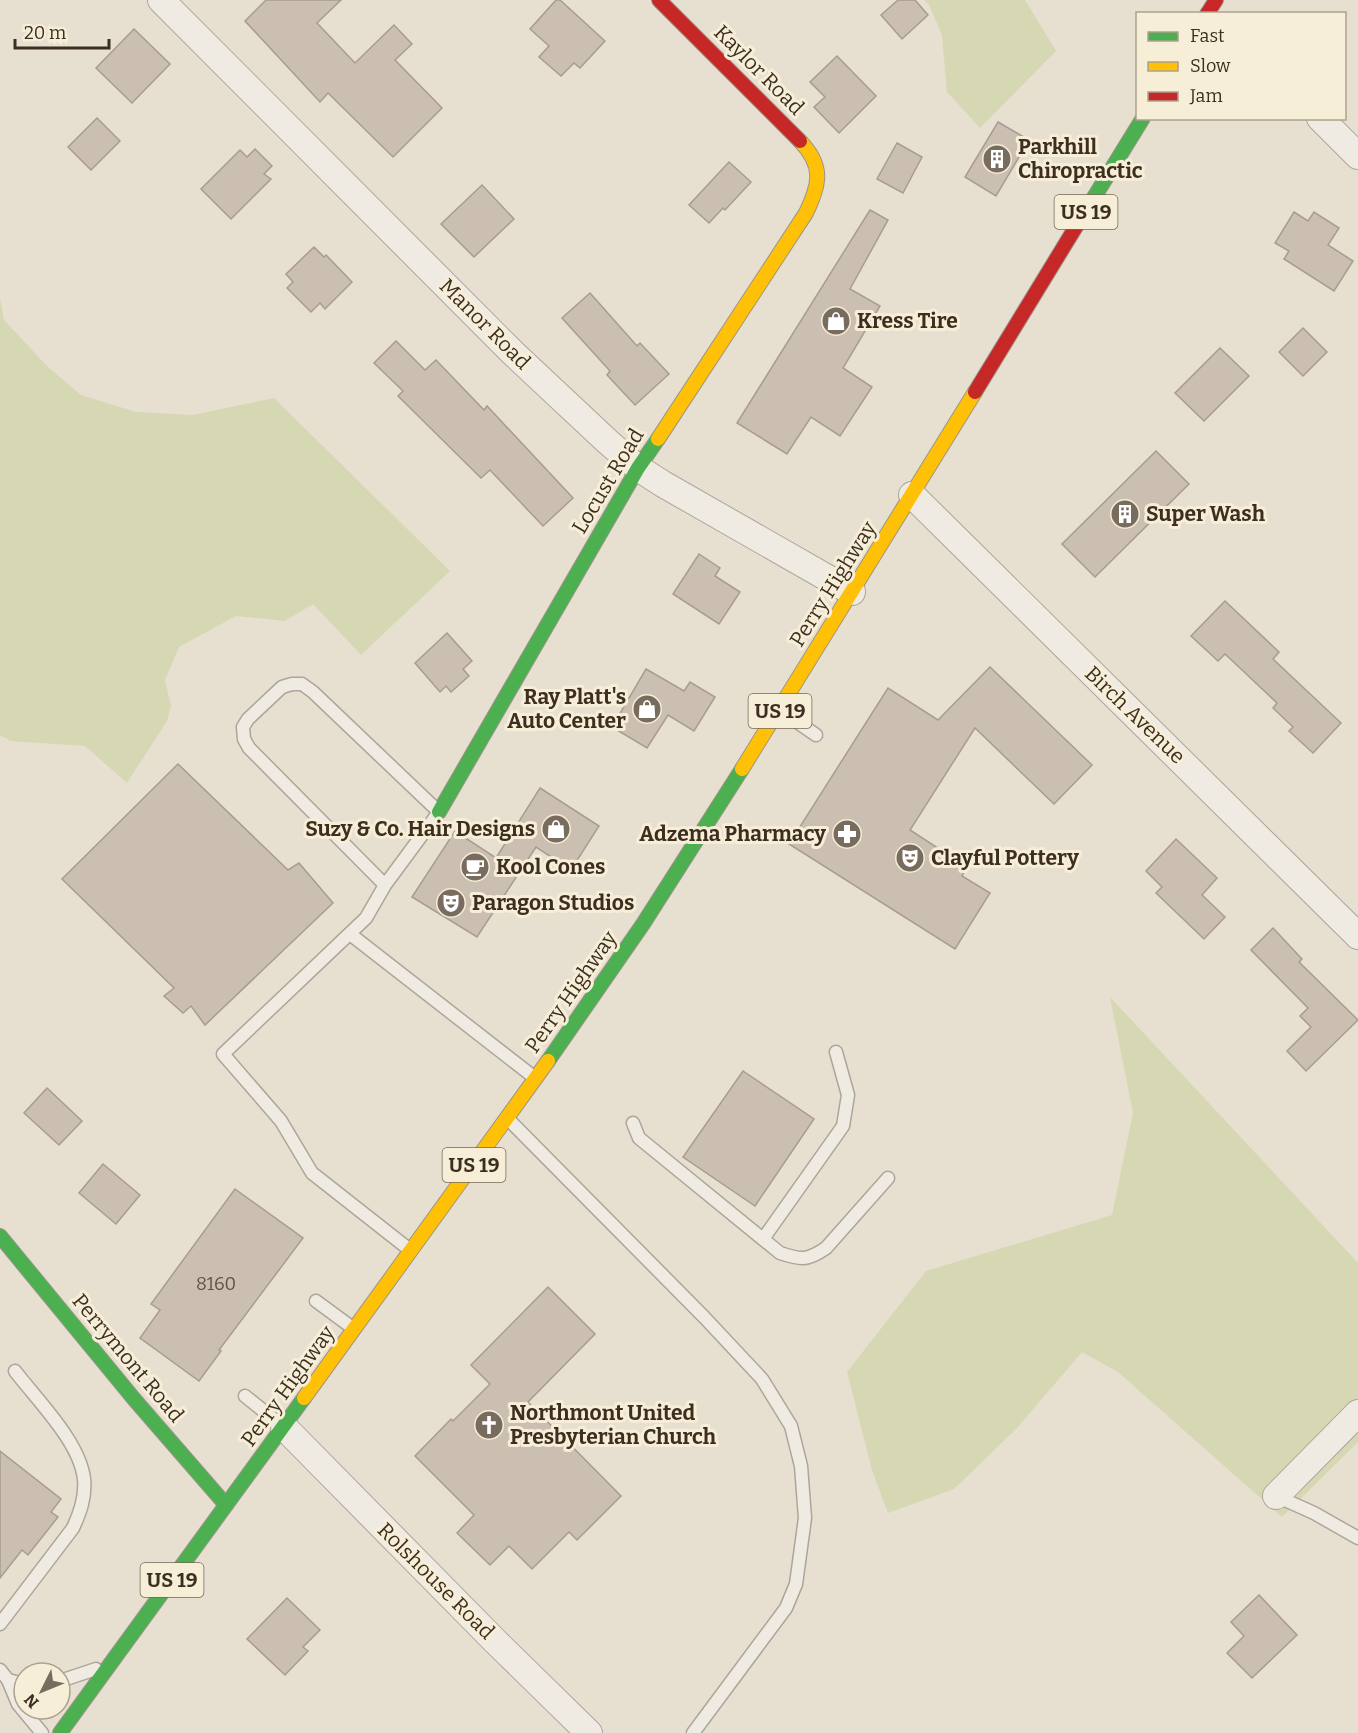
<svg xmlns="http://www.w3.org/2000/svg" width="1358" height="1733" font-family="Bitter,serif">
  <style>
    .green { fill: #d6d7b3 }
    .building { fill: #cbbfb2; stroke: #a89c90; stroke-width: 1.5 }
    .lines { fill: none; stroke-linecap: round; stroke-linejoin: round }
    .lane-casing { stroke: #ada599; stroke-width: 15 }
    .street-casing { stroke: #ada599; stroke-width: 28 }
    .fast-casing { stroke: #9c958a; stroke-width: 16 }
    .slow-casing { stroke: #9c958a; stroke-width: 16 }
    .jam-casing { stroke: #9c958a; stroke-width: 16 }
    .lane { stroke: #efebe3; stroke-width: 12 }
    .street { stroke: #efebe3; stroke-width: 26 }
    .fast { stroke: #4caf50; stroke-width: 14 }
    .slow { stroke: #ffc107; stroke-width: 14 }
    .jam { stroke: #c62828; stroke-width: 14 }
    .labels { text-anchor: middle; stroke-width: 6; stroke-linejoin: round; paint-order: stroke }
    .number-label { font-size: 18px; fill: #605244 }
    .shield { fill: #f7eed8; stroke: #756857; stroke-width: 1.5 }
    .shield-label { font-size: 20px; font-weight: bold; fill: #3d2e20 }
    .street-label { font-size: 21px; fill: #3d2e20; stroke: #f7eed8 }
    .poi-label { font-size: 21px; font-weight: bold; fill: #3d2e20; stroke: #f7eed8; text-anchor: start }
  </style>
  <rect width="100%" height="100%" fill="#e7e0d1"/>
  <g class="green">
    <polygon points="924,0 1025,0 1056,51 980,128 947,92 942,35 929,5"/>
    <polygon points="0,299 4,320 46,365 81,395 136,412 193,415 274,398 450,571 361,655 313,604 285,621 236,616 179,647 165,680 171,706 167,721 127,783 85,746 11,741 0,735"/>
    <polygon points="1110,997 1358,1263 1358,1442 1282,1517 1118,1372 1082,1352 1016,1429 954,1489 888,1513 872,1470 847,1372 926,1271 1112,1215 1133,1113"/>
  </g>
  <g class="building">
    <polygon points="266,0 341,0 317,23 355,63 394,25 412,44 395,60 442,108 393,157 328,93 320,102 245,21"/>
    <polygon points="556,0 560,0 605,41 580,68 574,63 561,76 539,57 549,46 530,29"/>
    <polygon points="898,0 915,0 928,15 902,39 881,15"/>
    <polygon points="134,29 170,64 132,103 96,68"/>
    <polygon points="837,56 876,96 839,133 814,107 825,97 810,82"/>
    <polygon points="97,118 120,141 91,170 68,147"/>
    <polygon points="998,122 1029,140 996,196 965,177"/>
    <polygon points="897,143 922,157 903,193 877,179"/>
    <polygon points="255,149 272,166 264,174 271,179 231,219 201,189 240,150 247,157"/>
    <polygon points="729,162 751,182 725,210 723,208 709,223 689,205"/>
    <polygon points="482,185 514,219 474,257 441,224"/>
    <polygon points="870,210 888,220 850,289 880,306 843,368 872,387 840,436 811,417 787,454 737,423"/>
    <polygon points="1294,212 1308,221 1314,212 1339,228 1328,245 1353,261 1334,291 1284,259 1289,251 1275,243"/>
    <polygon points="314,247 324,257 326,255 352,282 325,309 320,303 311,312 287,288 293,282 286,274"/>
    <polygon points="590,293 637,346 640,343 669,374 635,405 607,375 610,371 562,318"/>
    <polygon points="1303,328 1327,352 1303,376 1279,352"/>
    <polygon points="396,341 425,370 436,360 484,410 487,406 573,498 543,526 490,470 481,478 398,396 403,391 374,363"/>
    <polygon points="1220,348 1249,376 1204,421 1175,393"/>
    <polygon points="1156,451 1189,484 1095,577 1062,544"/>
    <polygon points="699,554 720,568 715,576 740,592 719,624 673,594"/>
    <polygon points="1225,601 1279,652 1273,659 1341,723 1313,753 1289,731 1293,727 1273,708 1277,703 1225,654 1218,661 1191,636"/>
    <polygon points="447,633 472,661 463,669 469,676 451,692 446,686 440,692 415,663"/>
    <polygon points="990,667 1092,765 1054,804 975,728 910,830 967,867 962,876 990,893 955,949 789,844 888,688 938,720"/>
    <polygon points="646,669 684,691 690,682 715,697 694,731 668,715 647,748 612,727"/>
    <polygon points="178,764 288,870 299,863 333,903 205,1025 191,1006 183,1013 164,996 174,988 62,879"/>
    <polygon points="540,788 599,826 571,870 536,847 477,937 412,897 455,831 496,858"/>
    <polygon points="1176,839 1217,878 1202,895 1225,917 1204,939 1156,893 1162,887 1146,871"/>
    <polygon points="1273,928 1302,959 1299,962 1358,1020 1306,1071 1287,1051 1311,1027 1300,1016 1308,1008 1251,950"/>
    <polygon points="743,1071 814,1119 755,1206 683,1157"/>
    <polygon points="47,1088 82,1121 59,1145 24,1113"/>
    <polygon points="103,1164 140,1195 116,1224 79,1193"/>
    <polygon points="235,1189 303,1238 219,1350 221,1351 199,1381 140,1338 160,1310 151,1304"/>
    <polygon points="548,1287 595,1334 528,1402 621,1496 577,1540 569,1532 532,1569 509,1546 490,1565 457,1533 474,1515 415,1456 451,1419 453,1421 490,1384 471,1365"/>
    <polygon points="0,1451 61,1499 51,1512 58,1517 28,1555 22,1550 0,1578"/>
    <polygon points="1259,1595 1297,1635 1252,1678 1227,1653 1244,1636 1231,1622"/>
    <polygon points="287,1598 320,1630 303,1647 308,1651 285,1675 247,1639"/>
  </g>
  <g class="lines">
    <g class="lane-casing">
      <g id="lane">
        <polyline points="780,710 816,735"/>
        <polyline points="385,885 249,748 244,739 243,727 248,719 282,687 292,684 302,684 313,692 439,812 385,885 366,918 223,1054 281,1121 312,1173 410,1250"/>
        <polyline points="350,934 535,1078"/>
        <polyline points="509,1120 704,1317 762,1379 791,1426 801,1466 805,1518 796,1584 786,1608 693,1733"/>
        <path d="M633,1123L639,1138L780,1253C801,1260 807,1261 826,1248L888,1178"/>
        <polyline points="763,1239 843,1126 848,1095 836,1052"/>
        <polyline points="316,1301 354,1329"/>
        <polyline points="245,1396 281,1425"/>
        <polyline points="1276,1496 1314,1513 1358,1538"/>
        <path d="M0,1624L73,1528C80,1513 86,1497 84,1479C80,1442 37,1400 15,1371"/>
        <polyline points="0,1670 8,1680 18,1704 42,1733"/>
        <polyline points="8,1680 24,1684"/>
        <polyline points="60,1681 96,1669"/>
      </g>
    </g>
    <g class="street-casing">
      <g id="street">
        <polyline points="161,0 513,353 608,442 638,468 663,484 852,592"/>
        <polyline points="1320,118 1358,156"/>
        <path d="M912,495C1060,643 1210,788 1358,936"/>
        <polyline points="284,1427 495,1641 589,1733"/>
        <polyline points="1276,1496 1358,1413"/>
      </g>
    </g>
    <g class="fast-casing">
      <g id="fast">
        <polyline points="1077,225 1143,118"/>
        <polyline points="439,812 638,468 658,439"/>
        <polyline points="548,1061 643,924 742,769"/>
        <polyline points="0,1236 134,1399 226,1505"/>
        <polyline points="60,1733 304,1398"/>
      </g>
    </g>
    <g class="slow-casing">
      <g id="slow">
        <path d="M658,439L806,213C820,184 824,166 800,141"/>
        <polyline points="742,769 975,392"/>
        <polyline points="304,1398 548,1061"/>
      </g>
    </g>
    <g class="jam-casing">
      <g id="jam">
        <polyline points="659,0 800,141"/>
        <polyline points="1207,14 1216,0"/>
        <polyline points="975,392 1077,225"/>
      </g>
    </g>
    <use href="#lane" class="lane"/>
    <use href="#street" class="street"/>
    <use href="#fast" class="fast"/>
    <use href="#slow" class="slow"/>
    <use href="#jam" class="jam"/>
  </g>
  <defs>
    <g id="building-disc" transform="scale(1.5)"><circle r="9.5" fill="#786c5e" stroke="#f7eed8"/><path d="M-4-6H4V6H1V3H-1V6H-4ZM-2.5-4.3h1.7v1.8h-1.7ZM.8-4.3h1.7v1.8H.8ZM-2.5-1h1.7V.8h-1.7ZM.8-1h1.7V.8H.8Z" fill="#fff"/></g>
    <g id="shop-disc" transform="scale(1.5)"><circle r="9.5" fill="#786c5e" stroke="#f7eed8"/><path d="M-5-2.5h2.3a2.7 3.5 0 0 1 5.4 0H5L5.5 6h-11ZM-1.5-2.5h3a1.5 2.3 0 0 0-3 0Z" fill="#fff"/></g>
    <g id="pharmacy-disc" transform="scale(1.5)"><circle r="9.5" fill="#786c5e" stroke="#f7eed8"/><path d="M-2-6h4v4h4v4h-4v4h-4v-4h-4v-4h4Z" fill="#fff"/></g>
    <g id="theatre-disc" transform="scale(1.5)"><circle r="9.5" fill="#786c5e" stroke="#f7eed8"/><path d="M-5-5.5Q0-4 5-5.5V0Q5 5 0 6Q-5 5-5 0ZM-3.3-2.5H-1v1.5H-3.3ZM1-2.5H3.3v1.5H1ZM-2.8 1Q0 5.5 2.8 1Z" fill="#fff"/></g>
    <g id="cafe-disc" transform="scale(1.5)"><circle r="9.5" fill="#786c5e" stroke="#f7eed8"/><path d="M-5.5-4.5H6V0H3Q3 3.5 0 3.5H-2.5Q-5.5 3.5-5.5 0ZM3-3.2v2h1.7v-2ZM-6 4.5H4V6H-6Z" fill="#fff"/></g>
    <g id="church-disc" transform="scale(1.5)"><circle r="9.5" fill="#786c5e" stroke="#f7eed8"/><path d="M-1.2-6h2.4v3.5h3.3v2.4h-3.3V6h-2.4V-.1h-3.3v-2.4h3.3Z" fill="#fff"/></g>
  </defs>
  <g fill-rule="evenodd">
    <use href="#building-disc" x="997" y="159"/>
    <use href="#shop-disc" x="836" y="321"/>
    <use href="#building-disc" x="1125" y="514"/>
    <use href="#shop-disc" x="647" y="709"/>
    <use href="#shop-disc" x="556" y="829"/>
    <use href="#pharmacy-disc" x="847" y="834"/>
    <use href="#theatre-disc" x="910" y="858"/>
    <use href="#cafe-disc" x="475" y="867"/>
    <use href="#theatre-disc" x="451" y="903"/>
    <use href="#church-disc" x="489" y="1425"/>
  </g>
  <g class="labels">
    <g class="number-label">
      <text x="216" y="1290">8160</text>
    </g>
    <g class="shield">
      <rect x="1054.5" y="195" width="63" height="34" rx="4.5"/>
      <rect x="748.5" y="694" width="63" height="34" rx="4.5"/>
      <rect x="442.5" y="1148" width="63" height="34" rx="4.5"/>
      <rect x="140.5" y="1563" width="63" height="34" rx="4.5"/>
    </g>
    <g class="shield-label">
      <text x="1086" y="219">US 19</text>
      <text x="780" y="718">US 19</text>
      <text x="474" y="1172">US 19</text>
      <text x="172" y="1587">US 19</text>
    </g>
    <g class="street-label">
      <text transform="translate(759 70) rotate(45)" y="7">Kaylor Road</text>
      <text transform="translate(485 324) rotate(45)" y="7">Manor Road</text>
      <text transform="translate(608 481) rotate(-59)" y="7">Locust Road</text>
      <text transform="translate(833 584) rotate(-58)" y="7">Perry Highway</text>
      <text transform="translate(1135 715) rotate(44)" y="7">Birch Avenue</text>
      <text transform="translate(571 992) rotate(-55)" y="7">Perry Highway</text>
      <text transform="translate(128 1358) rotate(50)" y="7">Perrymont Road</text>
      <text transform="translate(288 1386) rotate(-54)" y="7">Perry Highway</text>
      <text transform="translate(436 1581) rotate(45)" y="7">Rolshouse Road</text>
    </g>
    <g class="poi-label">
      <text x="1018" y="154">Parkhill<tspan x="1018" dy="24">Chiropractic</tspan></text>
      <text x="857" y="328">Kress Tire</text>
      <text x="1146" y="521">Super Wash</text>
      <text x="626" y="704" text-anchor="end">Ray Platt's<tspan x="626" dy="24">Auto Center</tspan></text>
      <text x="535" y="836" text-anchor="end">Suzy &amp; Co. Hair Designs</text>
      <text x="826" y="841" text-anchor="end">Adzema Pharmacy</text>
      <text x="931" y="865">Clayful Pottery</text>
      <text x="496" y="874">Kool Cones</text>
      <text x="472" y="910">Paragon Studios</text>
      <text x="510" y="1420">Northmont United<tspan x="510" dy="24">Presbyterian Church</tspan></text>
    </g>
  </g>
  <rect x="1136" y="12" width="210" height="108" fill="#f7eed8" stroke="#ada18e" stroke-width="1.5"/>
  <rect x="1148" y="32" width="30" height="9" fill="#4caf50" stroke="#ada18e" stroke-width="1.5"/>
  <text x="1190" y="42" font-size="18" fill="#3d2e20">Fast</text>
  <rect x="1148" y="62" width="30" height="9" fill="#ffc107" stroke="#ada18e" stroke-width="1.5"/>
  <text x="1190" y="72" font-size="18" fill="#3d2e20">Slow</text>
  <rect x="1148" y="92" width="30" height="9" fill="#c62828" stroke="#ada18e" stroke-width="1.5"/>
  <text x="1190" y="102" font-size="18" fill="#3d2e20">Jam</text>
  <g transform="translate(42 1691) rotate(227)"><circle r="28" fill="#f7eed8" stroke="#ada18e" stroke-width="1.5"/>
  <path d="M0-4.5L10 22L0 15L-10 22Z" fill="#786c5e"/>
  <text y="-9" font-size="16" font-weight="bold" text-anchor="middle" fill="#3d2e20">N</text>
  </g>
  <path d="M15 39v9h94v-9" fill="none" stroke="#3d2e20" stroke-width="3"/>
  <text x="24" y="39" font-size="18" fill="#3d2e20" stroke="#f7eed8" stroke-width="4.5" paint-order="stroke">20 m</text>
</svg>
